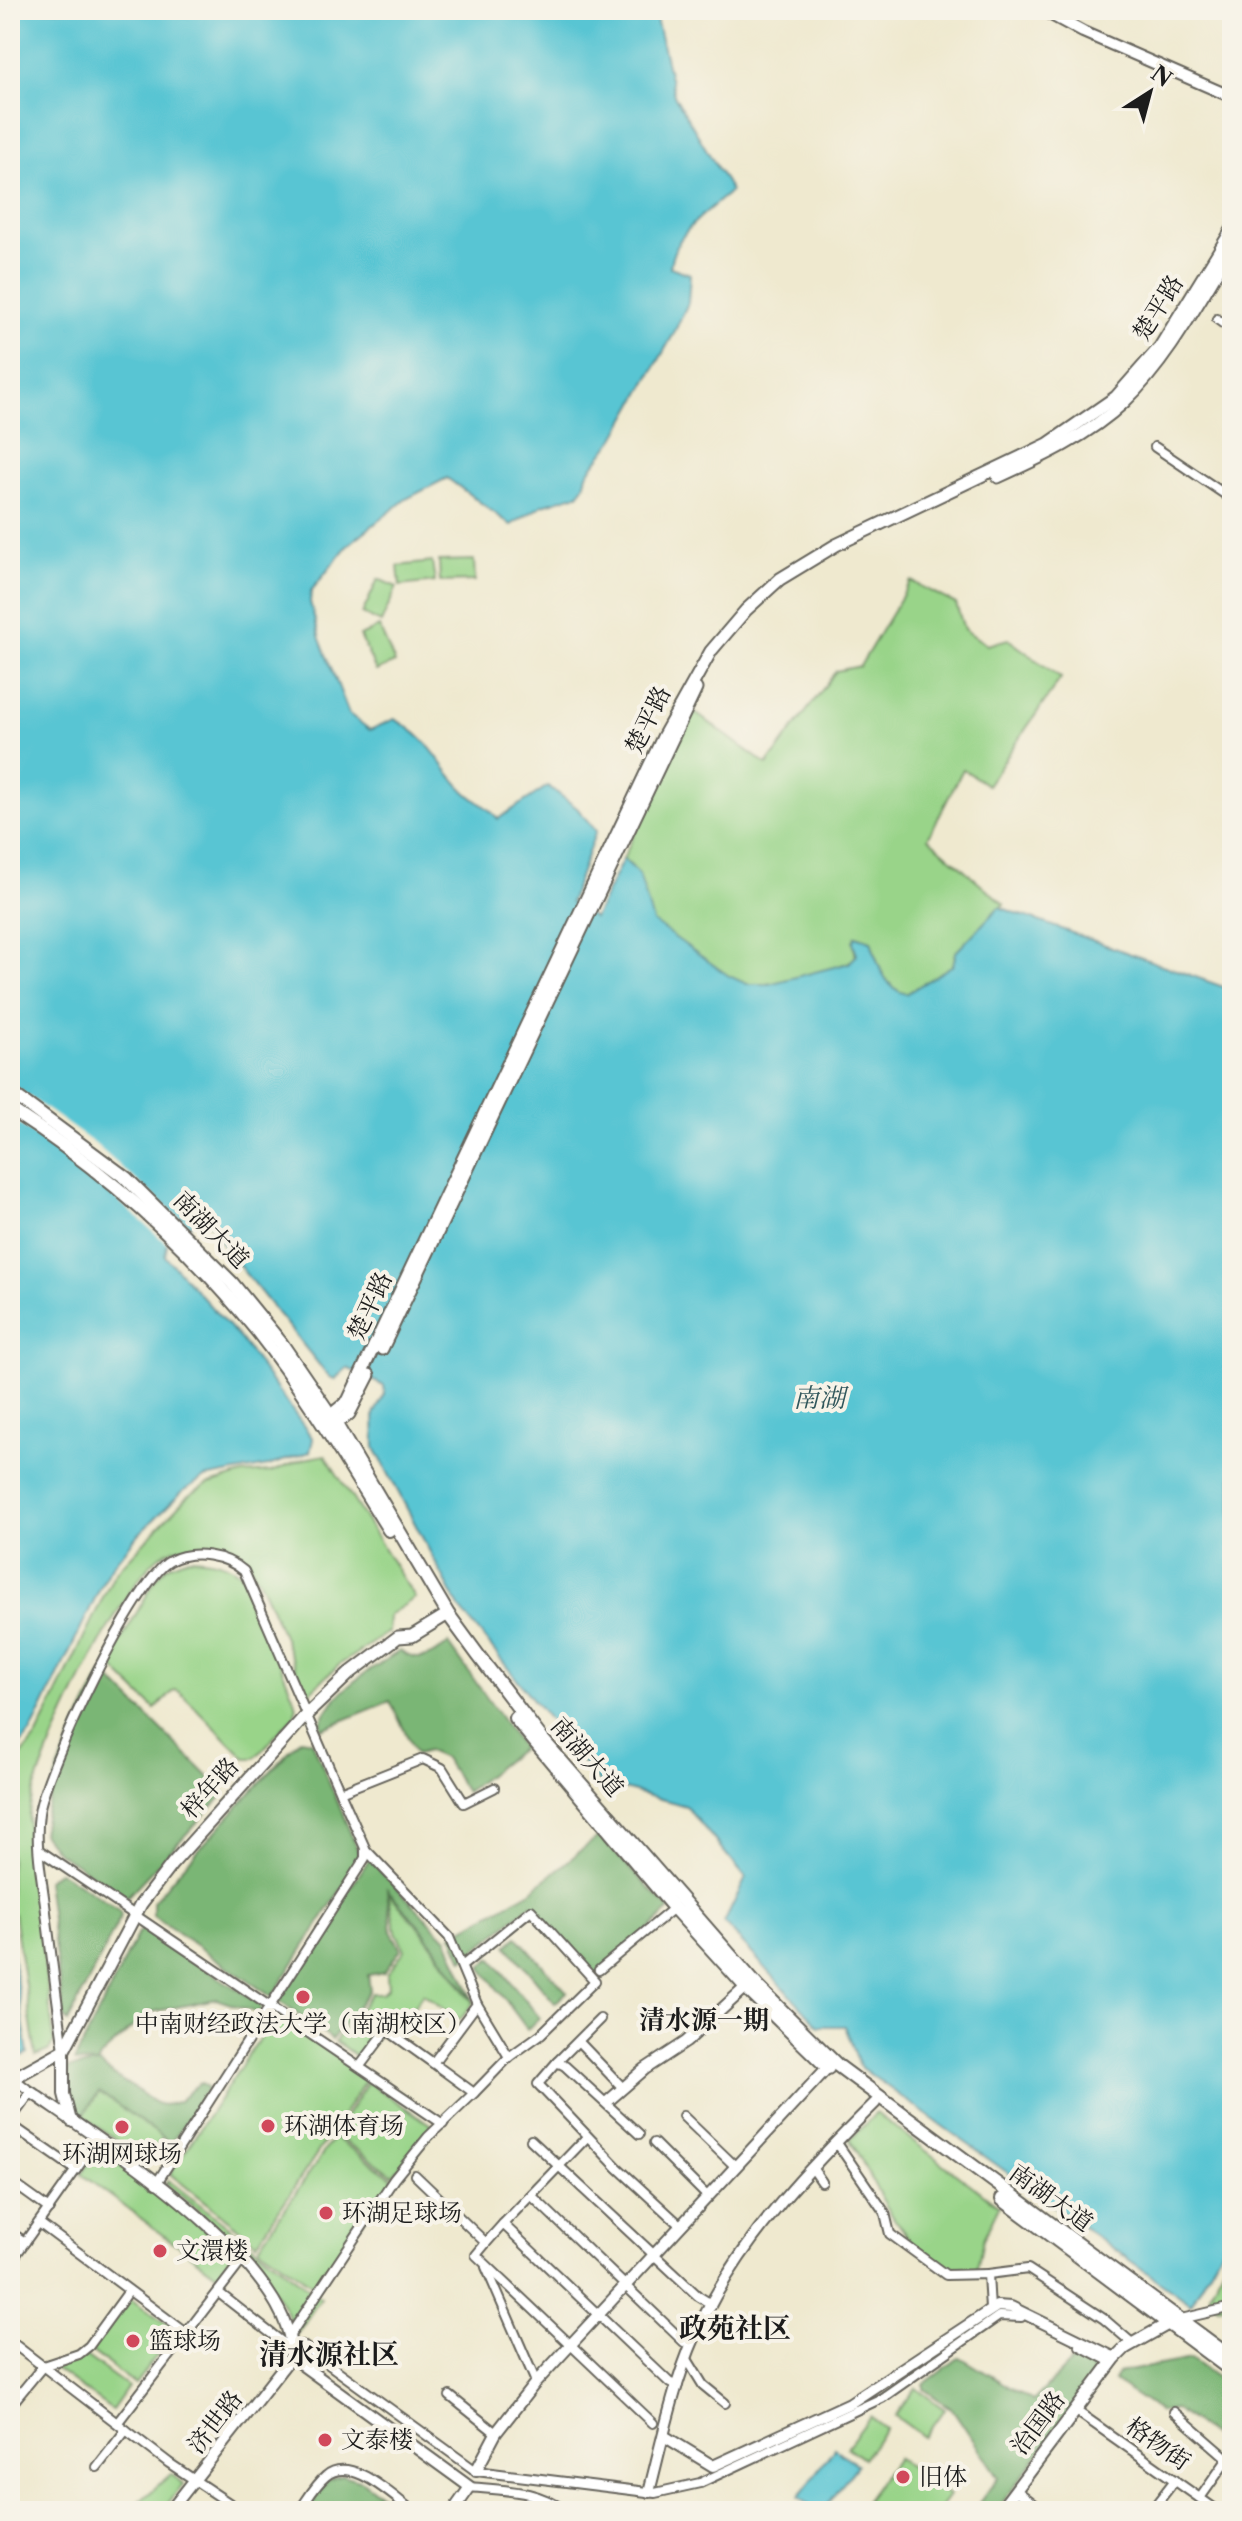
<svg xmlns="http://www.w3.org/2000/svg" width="1242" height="2521" font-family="'Libre Caslon Text','Noto Serif SC',serif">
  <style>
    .green { fill: #99d489; stroke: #5a7852; stroke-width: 2 }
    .forest { fill: #7ab675; stroke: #4b6948; stroke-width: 2 }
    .water { fill: #59c5d3; stroke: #3a7078; stroke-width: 2 }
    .pier { fill: #efe9cf }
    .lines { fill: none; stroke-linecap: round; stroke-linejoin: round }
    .minor-casing { stroke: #66645b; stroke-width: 12 }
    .tertiary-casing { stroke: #66645b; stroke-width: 14 }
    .secondary-casing { stroke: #66645b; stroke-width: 15 }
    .primary-casing { stroke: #66645b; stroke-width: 16 }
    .minor { stroke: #fff; stroke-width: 8 }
    .tertiary { stroke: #fff; stroke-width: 10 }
    .secondary { stroke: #fff; stroke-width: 11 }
    .primary { stroke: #fff; stroke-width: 12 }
    .poi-dot { fill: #d1495b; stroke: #f7f3e8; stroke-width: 3 }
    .labels { text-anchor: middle; stroke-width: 8; stroke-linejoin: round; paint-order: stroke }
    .street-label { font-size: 24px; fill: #1c1c1c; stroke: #f7f3e8 }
    .poi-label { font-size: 24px; fill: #1c1c1c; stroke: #f7f3e8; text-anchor: start }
    .water-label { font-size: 26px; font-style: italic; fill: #31575c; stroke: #f7f3e8 }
    .neighbourhood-label { font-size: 26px; font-weight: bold; fill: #1c1c1c; stroke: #f7f3e8 }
    .quarter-label { font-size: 28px; font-weight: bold; fill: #1c1c1c; stroke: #f7f3e8 }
  </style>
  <rect width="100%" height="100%" fill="#f7f3e8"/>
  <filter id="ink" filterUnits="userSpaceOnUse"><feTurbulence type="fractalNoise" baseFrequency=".0125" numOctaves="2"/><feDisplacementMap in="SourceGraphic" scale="16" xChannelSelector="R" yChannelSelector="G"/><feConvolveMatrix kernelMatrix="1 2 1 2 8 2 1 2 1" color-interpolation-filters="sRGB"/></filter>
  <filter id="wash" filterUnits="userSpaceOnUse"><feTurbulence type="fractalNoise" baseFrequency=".006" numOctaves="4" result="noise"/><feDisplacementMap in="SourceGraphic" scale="32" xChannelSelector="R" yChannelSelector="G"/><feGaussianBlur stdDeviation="1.8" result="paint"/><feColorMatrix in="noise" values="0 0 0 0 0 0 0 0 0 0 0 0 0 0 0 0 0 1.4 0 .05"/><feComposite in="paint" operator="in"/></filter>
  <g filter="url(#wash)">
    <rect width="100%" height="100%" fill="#efe9cf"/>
    <g class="green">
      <polygon points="474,560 475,581 440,582 439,561"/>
      <polygon points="432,562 435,582 400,586 398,566"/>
      <polygon points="378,579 397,587 381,623 362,614"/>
      <path d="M911,581L956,604L964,629L987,645L1008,639L1061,678L987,785L963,769L928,838L1004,904L956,952L953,965L906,994C883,988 877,961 871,941L856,936L853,941L856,958C840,969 766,988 748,984C727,979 668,940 654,923C638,903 648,875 623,859L690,709L767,765L836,671L860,666Z"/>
      <polygon points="379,627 395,663 376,671 360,636"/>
      <path d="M325,1455L415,1598L389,1615L388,1632L339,1665L306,1695C296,1671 264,1581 250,1567C228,1545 187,1538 160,1556C122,1583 35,1765 29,1813C25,1846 33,1878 37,1910C43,1954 49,1998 54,2042L50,2050L36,2056L14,1914L10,1915V1770L37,1736L114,1574L187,1497L206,1485L243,1474L271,1472L304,1459Z"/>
      <path d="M189,1558C211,1559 231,1561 246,1580L297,1706L294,1716L255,1758H245L180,1692L175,1690L155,1709L108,1663L156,1579L167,1566Z"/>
      <polygon points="388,1892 421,1930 473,2003 460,2020 423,1994 396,2030 387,2024 360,2059 335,2041 372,1993 382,1993 388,1988 387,1974 405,1950 396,1932"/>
      <polygon points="275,2015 368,2077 257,2243 170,2174"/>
      <polygon points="368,2082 434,2127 393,2175 334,2134"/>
      <polygon points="99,2092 163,2137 146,2161 83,2116"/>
      <path d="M876,2113L999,2206L983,2239L976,2274C907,2271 881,2192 850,2140Z"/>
      <polygon points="334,2137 393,2178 317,2288 259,2247"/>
      <polygon points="99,2149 226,2246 232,2256 219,2276 81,2174"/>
      <path d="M168,2180L321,2298L296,2335C272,2268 219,2228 166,2184Z"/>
      <polygon points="1229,2256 1232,2304 1218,2306 1211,2301 1210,2292"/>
      <polygon points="129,2298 176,2330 135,2384 91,2351"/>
      <polygon points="83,2354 128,2387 112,2410 52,2367"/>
      <polygon points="916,2388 944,2409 924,2437 895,2416"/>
      <polygon points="870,2417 886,2429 863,2459 847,2447"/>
      <polygon points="897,2458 949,2496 938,2511 858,2511"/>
      <polygon points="171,2474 183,2484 162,2511 129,2511"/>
    </g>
    <g class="forest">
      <path d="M449,1644L522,1748L466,1792L444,1758L428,1751L416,1754L390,1701L322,1729L321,1722C334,1690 372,1668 400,1651C419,1665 432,1656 449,1644Z"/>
      <path d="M103,1672L225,1793L127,1897L56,1851L42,1833C51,1773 77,1725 103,1672Z"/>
      <polygon points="300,1739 312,1741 361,1858 272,1997 153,1916 153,1902 180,1870"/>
      <polygon points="599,1836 670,1910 596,1976 531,1905 463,1960 452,1935 531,1891"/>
      <polygon points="369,1859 447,1939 474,2002 422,1929 387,1889 392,1933 401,1949 384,1972 368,1975 370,1990 332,2039 279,2001"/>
      <polygon points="59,1871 119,1910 121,1916 68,2022 64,2018 46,1881"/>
      <polygon points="144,1929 260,2004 261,2010 257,2013 216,1999 148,2013 101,2056 97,2064 74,2062 138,1933"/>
      <polygon points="517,1937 567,1992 555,2003 507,1946"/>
      <polygon points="491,1958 540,2018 527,2029 481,1967"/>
      <path d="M100,2064C111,2074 119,2079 132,2087C149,2096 154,2111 177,2102C187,2097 191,2086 202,2083L208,2088L171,2143L99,2092L81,2118L68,2108V2068Z"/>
      <polygon points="1080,2353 1106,2364 996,2511 973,2511 998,2477 953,2410 924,2389 924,2384 960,2357 1033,2401"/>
      <polygon points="1191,2359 1232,2389 1232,2450 1175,2409 1160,2412 1114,2381 1118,2373"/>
      <polygon points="342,2475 362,2481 403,2511 304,2511 328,2480"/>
    </g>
    <g class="water">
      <path d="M10,10H654L674,95L731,191C708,211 673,234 670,267L690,274L688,303L673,335L615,438L587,474L584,486L578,494L543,505L511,525L447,478L406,499L348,545L311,591L310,602L320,639L349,714L370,730L394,719C433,739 436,763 465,791C476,802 488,806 498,819L548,786L577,808L596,831L570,902L594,918L623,859L639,874L653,922L729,976L747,984H769L849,963L857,955L853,942L856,936L871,941C877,961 883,988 906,994L953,965L956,952L999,907L1232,990V2230L1191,2304L860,2067L845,2026H819L724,1923L746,1878L686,1806L599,1782L459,1607L375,1448L374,1414L385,1394L384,1386L347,1368L335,1379L329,1377L224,1247L213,1226L200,1217L167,1244L165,1256L241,1340L313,1439L310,1452L268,1466L204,1478L183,1491L135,1538L108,1571L31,1732L10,1757Z"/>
      <polygon points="10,1941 28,2053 10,2062"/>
      <polygon points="835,2448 857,2465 823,2511 818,2511 799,2497"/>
    </g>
    <polygon class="pier" points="10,1083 94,1143 187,1225 167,1244 94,1179 10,1117"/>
  </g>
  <g filter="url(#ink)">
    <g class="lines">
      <g class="minor-casing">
        <g id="minor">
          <polyline points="1217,319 1232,330"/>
          <polyline points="1155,447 1232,499"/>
          <polyline points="39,1850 443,2124"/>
          <polyline points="462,1966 531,1910 595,1981 541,2034 509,2057 477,2004"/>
          <polyline points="599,1970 674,1908"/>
          <polyline points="579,2042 623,2088"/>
          <path d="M64,2050C57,2001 51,1953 45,1904C41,1874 35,1843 39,1813C45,1770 135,1580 170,1561C193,1549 226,1555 244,1571L340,1792"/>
          <polyline points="557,2062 600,2019"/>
          <polyline points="360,2066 387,2030 433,2063"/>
          <polyline points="474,2093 509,2057"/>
          <polyline points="683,2116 736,2167"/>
          <polyline points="10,2120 31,2092 13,2078"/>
          <polyline points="10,2124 76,2170"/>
          <polyline points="639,2134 565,2066 557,2062 538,2084 617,2167 681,2226"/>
          <polyline points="531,2140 698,2296 711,2304"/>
          <polyline points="654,2143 708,2197"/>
          <polyline points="837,2143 885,2213 890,2234 946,2275 988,2274 990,2309"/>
          <polyline points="813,2169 822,2182"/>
          <polyline points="415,2175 486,2243 503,2224 670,2383 678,2385"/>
          <polyline points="10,2181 49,2209"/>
          <polyline points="156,2184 365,1858 365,1848 340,1792 423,1759 442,1768 464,1803 494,1788"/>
          <polyline points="531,2195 684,2342"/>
          <polyline points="39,2223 185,2332"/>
          <polyline points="503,2224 587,2137"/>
          <polyline points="10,2232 25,2242"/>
          <polyline points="486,2243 476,2255 653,2423"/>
          <polyline points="10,2263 97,2140"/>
          <polyline points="486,2267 536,2382"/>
          <polyline points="988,2274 1028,2269 1104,2319 1132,2343"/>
          <polyline points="219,2293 291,2349"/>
          <polyline points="1181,2319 1232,2307"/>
          <polyline points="290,2335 394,2179 428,2137 474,2093 433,2063 477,2004 449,1937 365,1849"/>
          <polyline points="10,2341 169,2463 241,2511"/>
          <polyline points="302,2345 476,2471 655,2493 700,2483 882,2398 999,2316 1021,2317"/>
          <polyline points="1080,2346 1111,2362"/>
          <polyline points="687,2359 703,2385 725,2403"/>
          <polyline points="450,2396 496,2433"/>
          <polyline points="10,2406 43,2366 79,2354 89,2346 129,2291"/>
          <polyline points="1075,2410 1218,2511"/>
          <polyline points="1174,2412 1227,2458"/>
          <polyline points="118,2422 244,2258"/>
          <polyline points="97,2467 126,2430"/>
          <path d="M470,2487C505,2491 536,2489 565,2511"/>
          <polyline points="1016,2490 1043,2511"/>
          <polyline points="1200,2498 1229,2457"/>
          <path d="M299,2511C307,2500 315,2485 326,2476C351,2454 393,2497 413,2511"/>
          <polyline points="1151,2511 1175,2480"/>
        </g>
      </g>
      <g class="tertiary-casing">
        <g id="tertiary">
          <polyline points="1042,10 1083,32 1232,97"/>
          <polyline points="64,2050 64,2094 71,2121"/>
          <path d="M31,2092C100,2141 297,2265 291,2357"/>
          <polyline points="607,2102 645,2069 686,2042 746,1987"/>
          <polyline points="291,2357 470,2487 453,2511"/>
          <polyline points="664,2436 713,2466 850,2403 997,2306 1011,2307 1115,2358"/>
          <polyline points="476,2471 496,2433 536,2382 828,2067"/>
          <path d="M649,2492C664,2434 676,2371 704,2317C745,2235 810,2167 875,2103"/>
          <polyline points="170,2511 291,2357"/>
        </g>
      </g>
      <g class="secondary-casing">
        <g id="secondary">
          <path d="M998,477C1042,457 1088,436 1124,402C1169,359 1199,300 1232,247"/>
          <polyline points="382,1349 696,689"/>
          <polyline points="325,1420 348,1401 663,737 711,651 746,610 780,579 836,545 1048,444 1116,397 1160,347 1232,230"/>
          <polyline points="331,1428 349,1414 369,1375"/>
          <polyline points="10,2080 64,2050 141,1904 172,1864 306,1715 350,1673 398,1637 412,1636 448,1614"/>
          <polyline points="10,2509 13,2511"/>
          <polyline points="1000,2511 1115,2358 1125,2348 1175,2320"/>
        </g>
      </g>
      <g class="primary-casing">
        <g id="primary">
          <polyline points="10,1092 126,1178 232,1283 281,1343 331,1416 448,1614 478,1655 542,1739 759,1988 837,2065 1232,2358"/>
          <path d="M10,1109C103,1169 188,1245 258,1332C307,1394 347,1463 389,1530"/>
          <polyline points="515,1718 674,1908 752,1994 828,2068"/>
          <polyline points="1002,2199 1232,2371"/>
        </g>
      </g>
      <use href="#minor" class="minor"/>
      <use href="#tertiary" class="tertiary"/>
      <use href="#secondary" class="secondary"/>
      <use href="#primary" class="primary"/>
    </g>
  </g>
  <g class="poi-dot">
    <circle cx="303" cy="1997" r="8"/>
    <circle cx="268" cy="2126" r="8"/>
    <circle cx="122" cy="2127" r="8"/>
    <circle cx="326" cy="2213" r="8"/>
    <circle cx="160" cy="2251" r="8"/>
    <circle cx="133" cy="2341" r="8"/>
    <circle cx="325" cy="2440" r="8"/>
    <circle cx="903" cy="2477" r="8"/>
  </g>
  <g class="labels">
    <g class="street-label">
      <text transform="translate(1158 308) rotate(-58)" y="8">楚平路</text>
      <text transform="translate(648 720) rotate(-64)" y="8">楚平路</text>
      <text transform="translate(211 1230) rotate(46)" y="8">南湖大道</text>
      <text transform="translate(370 1306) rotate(-65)" y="8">楚平路</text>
      <text transform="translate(587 1757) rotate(49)" y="8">南湖大道</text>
      <text transform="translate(210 1788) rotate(-48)" y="8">梓年路</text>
      <text transform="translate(1051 2198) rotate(36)" y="8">南湖大道</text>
      <text transform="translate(215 2422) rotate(-52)" y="8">济世路</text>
      <text transform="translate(1038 2423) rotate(-53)" y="8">治国路</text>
      <text transform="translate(1158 2444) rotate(35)" y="8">格物街</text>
    </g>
    <g class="poi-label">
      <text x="303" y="2032" text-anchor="middle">中南财经政法大学（南湖校区）</text>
      <text x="284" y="2134">环湖体育场</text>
      <text x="122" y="2162" text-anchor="middle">环湖网球场</text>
      <text x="342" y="2221">环湖足球场</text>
      <text x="176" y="2259">文澴楼</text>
      <text x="149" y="2349">篮球场</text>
      <text x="341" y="2448">文泰楼</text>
      <text x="919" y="2485">旧体</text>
    </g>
    <g class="water-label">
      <text x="819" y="1407">南湖</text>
    </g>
    <g class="neighbourhood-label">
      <text x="704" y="2029">清水源一期</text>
    </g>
    <g class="quarter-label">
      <text x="735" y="2338">政苑社区</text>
      <text x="329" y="2364">清水源社区</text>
    </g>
  </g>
  <rect width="1242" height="2521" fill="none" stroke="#f7f3e8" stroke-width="40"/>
  <g transform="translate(1150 92) rotate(36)" stroke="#f7f3e8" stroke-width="6" paint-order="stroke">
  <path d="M0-6L14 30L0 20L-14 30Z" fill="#1c1c1c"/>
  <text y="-12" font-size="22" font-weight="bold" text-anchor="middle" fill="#1c1c1c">N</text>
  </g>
</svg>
